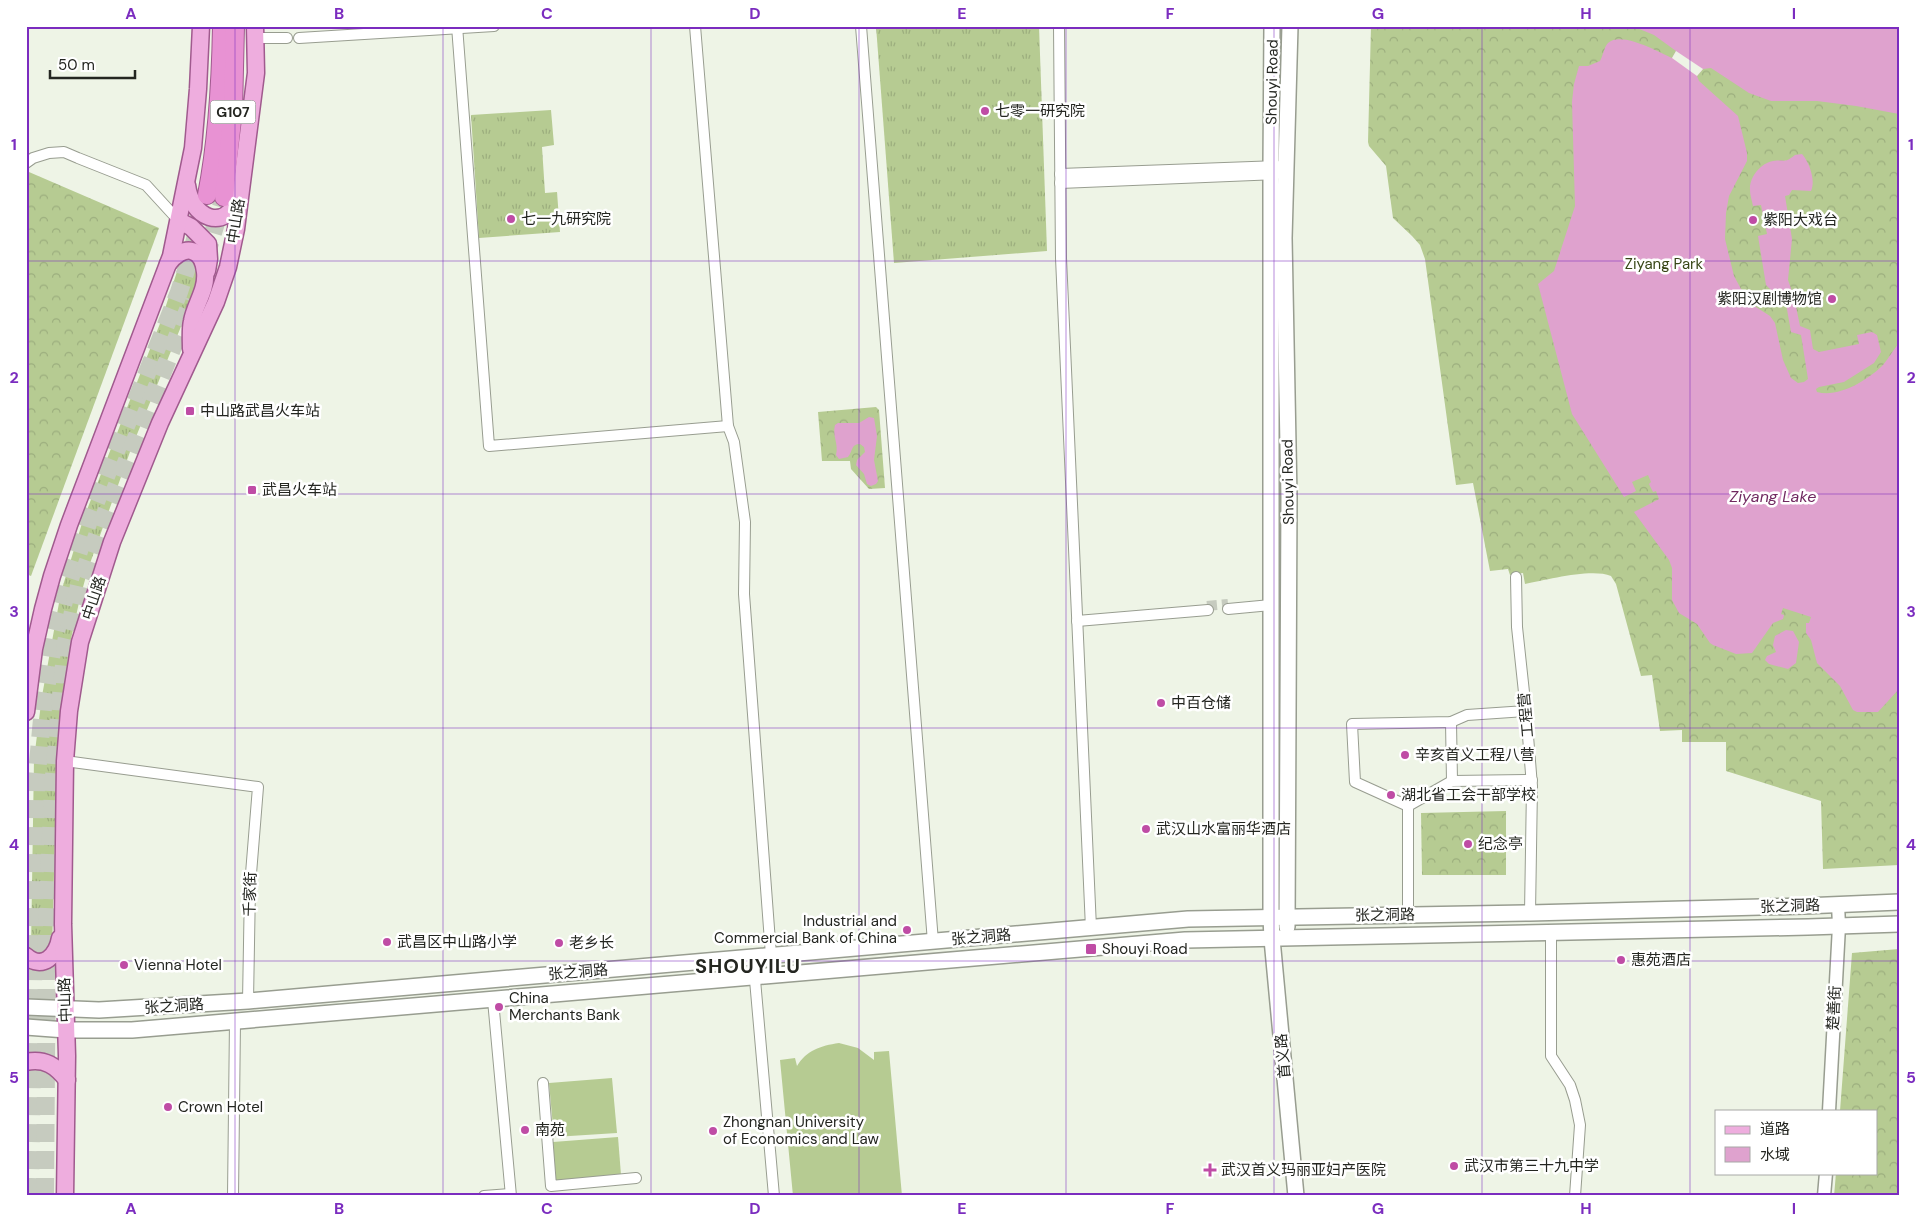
<svg xmlns="http://www.w3.org/2000/svg" width="1925" height="1222" font-family="'DM Sans','Noto Sans SC',sans-serif">
  <style>
    .grass { fill: url(#grass-tufts) }
    .forest { fill: url(#forest-crowns) }
    .pitch { fill: #b6cb92 }
    .water { fill: #dfa2ce }
    .pier { fill: #eef4e6 }
    .lines { fill: none; stroke-linecap: round; stroke-linejoin: round }
    .minor-tunnel { stroke: #c6cbbf; stroke-width: 10; stroke-dasharray: 10 5; stroke-linecap: butt }
    .trunk-tunnel { stroke: #c6cbbf; stroke-width: 18; stroke-dasharray: 18 9; stroke-linecap: butt }
    .minor-casing { stroke: #989d90; stroke-width: 12 }
    .tertiary-casing { stroke: #989d90; stroke-width: 15 }
    .secondary-casing { stroke: #989d90; stroke-width: 18 }
    .primary-casing { stroke: #a05a8e; stroke-width: 19 }
    .trunk-casing { stroke: #a05a8e; stroke-width: 20 }
    .minor { stroke: #fff; stroke-width: 10 }
    .tertiary { stroke: #fff; stroke-width: 12 }
    .secondary { stroke: #fff; stroke-width: 15 }
    .primary { stroke: #eeadde; stroke-width: 16 }
    .trunk { stroke: #e892d3; stroke-width: 18 }
    .grid { fill: none; stroke: #7b2cbf; stroke-width: 1; stroke-opacity: 0.55 }
    .poi-dot { fill: #bf4ca5; stroke: #fff; stroke-width: 2 }
    .labels { text-anchor: middle; stroke-width: 5; stroke-linejoin: round; paint-order: stroke }
    .shield { fill: #fff; stroke: #666764; stroke-width: 1 }
    .shield-label { font-size: 14px; font-weight: bold; fill: #242621 }
    .street-label { font-size: 15px; fill: #242621; stroke: #fff }
    .poi-label { font-size: 15px; fill: #242621; stroke: #fff; text-anchor: start }
    .park-label { font-size: 15px; fill: #374616; stroke: #fff }
    .water-label { font-size: 16px; font-style: italic; fill: #702960; stroke: #fff }
    .district-label { font-size: 20px; font-weight: bold; letter-spacing: 1px; fill: #242621; stroke: #fff }
    .neatline { fill: none; stroke: #7b2cbf; stroke-width: 2 }
    .grid-label { font-size: 16px; text-anchor: middle; font-weight: bold; fill: #7b2cbf }
  </style>
  <defs>
    <pattern id="grass-tufts" width="24" height="20" patternUnits="userSpaceOnUse" patternTransform="scale(1.25)"><rect width="24" height="20" fill="#b6cb92"/><path d="M3 7l-1-3M5 7V3M7 7l1-3M15 17l-1-3M17 17v-4M19 17l1-3" fill="none" stroke="#9cae7e"/></pattern>
    <pattern id="forest-crowns" width="20" height="18" patternUnits="userSpaceOnUse" patternTransform="scale(1.25)"><rect width="20" height="18" fill="#b6cb92"/><path d="M2 6a3 3 0 1 1 6 0M12 15a3 3 0 1 1 6 0" fill="none" stroke="#9cae7e"/></pattern>
  </defs>
  <rect width="100%" height="100%" fill="#eef4e6"/>
  <g class="grass">
    <polygon points="876,26 1039,26 1047,251 894,263"/>
    <polygon points="551,110 554,145 542,147 545,193 557,192 560,232 479,238 471,115"/>
    <polygon points="182,256 199,263 196,285 180,329 131,449 88,569 80,598 69,648 57,763 52,948 46,956 32,952 31,949 34,759 42,696 61,592 83,520 161,321"/>
  </g>
  <g class="forest">
    <path d="M1371,26H1899V865L1823,869L1821,801L1726,771V742H1682V730L1660,731L1652,675L1641,676L1616,584L1611,576C1591,568 1547,580 1525,584L1523,573L1510,575L1508,569L1490,571L1473,483L1456,485L1425,259L1420,245L1412,236L1393,218L1386,166L1369,146L1368,142Z"/>
    <polygon points="29,172 159,228 31,576 26,574 26,174"/>
    <polygon points="876,407 879,410 885,488 869,489 851,469 850,461 822,461 818,412"/>
    <polygon points="1506,811 1506,875 1422,875 1421,813"/>
    <polygon points="1899,949 1899,1196 1834,1196 1836,1173 1876,1173 1876,1111 1840,1111 1852,953"/>
  </g>
  <g class="pitch">
    <path d="M839,1043L858,1048L874,1060V1052L889,1051L902,1196H793L780,1060L795,1058L797,1066C807,1050 820,1046 839,1043Z"/>
    <polygon points="612,1078 617,1133 554,1137 549,1083"/>
    <polygon points="618,1137 621,1175 556,1181 553,1142"/>
  </g>
  <g class="water">
    <path d="M1632,26H1899V114L1856,106L1817,101H1771L1749,93L1711,68L1703,69L1697,76L1699,81L1738,116L1747,153V161L1729,196L1726,213L1725,239L1734,276L1748,302L1770,316L1775,323L1783,360L1791,378L1798,383L1804,382L1808,379L1801,335L1791,332L1785,298L1775,294L1766,285L1758,236L1767,234L1761,205L1753,206C1752,201 1750,195 1750,190C1749,177 1761,163 1773,161C1787,159 1783,164 1795,155L1802,154C1809,162 1816,180 1811,191L1792,190L1789,195L1785,196L1792,239L1788,280L1794,297L1800,326L1810,330L1813,349L1819,352L1859,344L1857,335L1872,332L1877,335L1881,352L1874,363L1844,382L1819,387L1816,389L1817,392C1839,398 1868,380 1883,365C1889,358 1893,350 1899,343V689L1878,712H1857L1853,710L1840,686L1817,663L1811,640L1806,633V623H1809L1811,617L1783,608L1781,614L1784,615L1783,619L1773,623L1752,653L1736,654L1713,645L1710,643L1697,624L1679,613L1672,600V568L1669,560L1634,512L1659,499L1656,491L1653,492L1649,484L1651,482L1648,475L1632,482L1636,491L1624,497L1572,414L1538,284L1554,271L1575,206L1572,102L1574,84L1579,66H1588L1600,61C1603,56 1604,47 1608,43C1622,31 1658,52 1672,58L1676,51L1654,35Z"/>
    <path d="M869,417L874,418L877,436L874,460L878,481L876,484L871,486L867,484L864,474L856,465L857,460L865,452L864,447L860,444C851,444 853,451 848,457L839,459L836,455C839,444 832,436 835,425L838,423H859Z"/>
    <polygon points="1786,630 1793,631 1799,642 1796,663 1788,669 1769,664 1765,660 1767,656 1776,652 1773,645 1775,636"/>
  </g>
  <polygon class="pier" points="1676,51 1703,69 1697,76 1672,58"/>
  <g class="lines">
    <polyline class="minor-tunnel" points="1207,606 1228,604"/>
    <g class="trunk-tunnel">
      <polyline points="205,259 224,197"/>
      <polyline points="30,1196 36,784 43,708 54,639 69,582 90,517 179,292 190,258 207,195"/>
      <polyline points="45,1196 47,930 53,787 66,642 79,586 102,522 192,300"/>
    </g>
    <g class="minor-casing">
      <g id="minor">
        <polyline points="457,26 489,446 728,426"/>
        <polyline points="695,26 728,426 734,442 745,522 744,594 771,955"/>
        <polyline points="861,26 933,942"/>
        <polyline points="1059,26 1061,258 1091,928"/>
        <polyline points="255,38 287,38"/>
        <polyline points="299,38 494,26"/>
        <polyline points="26,163 33,158 49,153 64,152 78,158 146,185 179,221"/>
        <polyline points="1060,174 1277,166"/>
        <polyline points="1060,183 1276,174"/>
        <polyline points="1516,577 1517,627 1526,711 1532,786 1530,913"/>
        <polyline points="1228,609 1271,605"/>
        <polyline points="1077,621 1208,610"/>
        <polyline points="1451,722 1452,781"/>
        <polyline points="65,761 258,787 250,886 248,1001"/>
        <polyline points="1408,806 1452,781 1532,780"/>
        <polyline points="1408,915 1408,806 1355,782 1352,724 1451,722 1467,715 1526,711"/>
        <polyline points="1551,933 1551,1056 1570,1085 1575,1100 1580,1125 1575,1196"/>
        <polyline points="753,957 774,1196"/>
        <polyline points="493,1000 511,1196"/>
        <polyline points="543,1083 551,1186 636,1178"/>
        <polyline points="233,1196 235,1021"/>
        <polyline points="484,1196 510,1194"/>
      </g>
    </g>
    <g class="tertiary-casing">
      <g id="tertiary">
        <polyline points="1829,1111 1839,926 1838,904"/>
        <polyline points="1824,1196 1826,1173"/>
      </g>
    </g>
    <g class="secondary-casing">
      <g id="secondary">
        <polyline points="1272,26 1271,166 1271,917 1272,939 1296,1196"/>
        <polyline points="1287,927 1289,497 1284,238 1290,26"/>
        <polyline points="26,1007 99,1010 248,1001 1188,919 1530,913 1804,906 1899,902"/>
        <polyline points="26,1027 66,1030 132,1030 1185,940 1808,927 1899,924"/>
      </g>
    </g>
    <g class="primary-casing">
      <g id="primary">
        <path d="M187,185C191,218 225,233 238,198"/>
        <polyline points="179,221 191,227 208,244 209,259 207,271"/>
        <path d="M168,264C182,245 202,245 205,272C207,290 195,304 192,321C190,330 191,340 191,349"/>
        <polyline points="26,712 34,649 43,609 52,576 69,525 171,256 193,148 198,89 201,26"/>
        <path d="M26,956C43,971 57,955 60,938"/>
        <path d="M26,1062C45,1058 56,1066 67,1080"/>
        <polyline points="65,1196 67,1056 63,924 65,761 69,711 80,642 112,542 160,423 216,302 228,267 236,229 256,73 255,26"/>
      </g>
    </g>
    <g class="trunk-casing">
      <g id="trunk">
        <path d="M207,195C218,139 221,83 222,26"/>
        <polyline points="224,197 233,111 235,26"/>
      </g>
    </g>
    <use href="#minor" class="minor"/>
    <use href="#tertiary" class="tertiary"/>
    <use href="#secondary" class="secondary"/>
    <use href="#primary" class="primary"/>
    <use href="#trunk" class="trunk"/>
  </g>
  <path class="grid" d="M235,26V1196M443,26V1196M651,26V1196M859,26V1196M1066,26V1196M1274,26V1196M1482,26V1196M1690,26V1196M26,261H1899M26,494H1899M26,728H1899M26,961H1899"/>
  <g class="poi-dot">
    <circle cx="985" cy="111" r="5"/>
    <circle cx="511" cy="219" r="5"/>
    <circle cx="1753" cy="220" r="5"/>
    <circle cx="1832" cy="299" r="5"/>
    <rect x="185" y="406" width="10" height="10" rx="2.5"/>
    <rect x="247" y="485" width="10" height="10" rx="2.5"/>
    <circle cx="1161" cy="703" r="5"/>
    <circle cx="1405" cy="755" r="5"/>
    <circle cx="1391" cy="795" r="5"/>
    <circle cx="1146" cy="829" r="5"/>
    <circle cx="1468" cy="844" r="5"/>
    <circle cx="907" cy="930" r="5"/>
    <circle cx="387" cy="942" r="5"/>
    <circle cx="559" cy="943" r="5"/>
    <rect x="1085" y="943" width="12" height="12" rx="2.5"/>
    <circle cx="1621" cy="960" r="5"/>
    <circle cx="124" cy="965" r="5"/>
    <circle cx="499" cy="1007" r="5"/>
    <circle cx="168" cy="1107" r="5"/>
    <circle cx="525" cy="1130" r="5"/>
    <circle cx="713" cy="1131" r="5"/>
    <circle cx="1454" cy="1166" r="5"/>
    <path d="M1207.5 1162.5h5v5h5v5h-5v5h-5v-5h-5v-5h5z"/>
  </g>
  <g class="labels">
    <rect class="shield" x="210.5" y="100.5" width="45" height="23" rx="4"/>
    <g class="shield-label">
      <text x="233" y="117">G107</text>
    </g>
    <g class="street-label">
      <text transform="translate(1272 82) rotate(-89)" y="5">Shouyi Road</text>
      <text transform="translate(236 221) rotate(-81)" y="5">中山路</text>
      <text transform="translate(1288 482) rotate(-91)" y="5">Shouyi Road</text>
      <text transform="translate(94 598) rotate(-72)" y="5">中山路</text>
      <text transform="translate(1526 715) rotate(-95)" y="5">工程营</text>
      <text transform="translate(250 894) rotate(-88)" y="5">千家街</text>
      <text transform="translate(1790 906) rotate(-2)" y="5">张之洞路</text>
      <text transform="translate(1385 915) rotate(-1)" y="5">张之洞路</text>
      <text transform="translate(981 937) rotate(-5)" y="5">张之洞路</text>
      <text transform="translate(578 972) rotate(-5)" y="5">张之洞路</text>
      <text transform="translate(65 1000) rotate(-92)" y="5">中山路</text>
      <text transform="translate(174 1006) rotate(-4)" y="5">张之洞路</text>
      <text transform="translate(1834 1008) rotate(-87)" y="5">楚善街</text>
      <text transform="translate(1283 1056) rotate(-95)" y="5">首义路</text>
    </g>
    <g class="poi-label">
      <text x="995" y="116">七零一研究院</text>
      <text x="521" y="224">七一九研究院</text>
      <text x="1763" y="225">紫阳大戏台</text>
      <text x="1822" y="304" text-anchor="end">紫阳汉剧博物馆</text>
      <text x="200" y="416">中山路武昌火车站</text>
      <text x="262" y="495">武昌火车站</text>
      <text x="1171" y="708">中百仓储</text>
      <text x="1415" y="760">辛亥首义工程八营</text>
      <text x="1401" y="800">湖北省工会干部学校</text>
      <text x="1156" y="834">武汉山水富丽华酒店</text>
      <text x="1478" y="849">纪念亭</text>
      <text x="897" y="926" text-anchor="end">Industrial and<tspan x="897" dy="17">Commercial Bank of China</tspan></text>
      <text x="397" y="947">武昌区中山路小学</text>
      <text x="569" y="948">老乡长</text>
      <text x="1102" y="954">Shouyi Road</text>
      <text x="1631" y="965">惠苑酒店</text>
      <text x="134" y="970">Vienna Hotel</text>
      <text x="509" y="1003">China<tspan x="509" dy="17">Merchants Bank</tspan></text>
      <text x="178" y="1112">Crown Hotel</text>
      <text x="723" y="1127">Zhongnan University<tspan x="723" dy="17">of Economics and Law</tspan></text>
      <text x="535" y="1135">南苑</text>
      <text x="1464" y="1171">武汉市第三十九中学</text>
      <text x="1221" y="1175">武汉首义玛丽亚妇产医院</text>
    </g>
    <g class="park-label">
      <text x="1664" y="269">Ziyang Park</text>
    </g>
    <g class="water-label">
      <text x="1773" y="502">Ziyang Lake</text>
    </g>
    <g class="district-label">
      <text x="748" y="973">SHOUYILU</text>
    </g>
  </g>
  <rect width="1925" height="1222" fill="none" stroke="#ffffff" stroke-width="55"/>
  <rect x="1715" y="1110" width="162" height="65" fill="#ffffff" stroke="#a7a8a6"/>
  <rect x="1725" y="1126" width="25" height="8" fill="#eeadde" stroke="#a7a8a6"/>
  <text x="1760" y="1134" font-size="15" fill="#242621">道路</text>
  <rect x="1725" y="1147" width="25" height="15" fill="#dfa2ce" stroke="#a7a8a6"/>
  <text x="1760" y="1160" font-size="15" fill="#242621">水域</text>
  <path d="M50 70v8h85v-8" fill="none" stroke="#242621" stroke-width="2.5"/>
  <text x="58" y="70" font-size="15" fill="#242621" stroke="#ffffff" stroke-width="4" paint-order="stroke">50 m</text>
  <rect x="28" y="28" width="1870" height="1166" class="neatline"/>
  <g class="grid-label">
    <text x="131" y="19">A</text>
    <text x="339" y="19">B</text>
    <text x="547" y="19">C</text>
    <text x="755" y="19">D</text>
    <text x="962" y="19">E</text>
    <text x="1170" y="19">F</text>
    <text x="1378" y="19">G</text>
    <text x="1586" y="19">H</text>
    <text x="1794" y="19">I</text>
    <text x="14" y="150">1</text>
    <text x="1911" y="150">1</text>
    <text x="14" y="383">2</text>
    <text x="1911" y="383">2</text>
    <text x="14" y="617">3</text>
    <text x="1911" y="617">3</text>
    <text x="14" y="850">4</text>
    <text x="1911" y="850">4</text>
    <text x="14" y="1083">5</text>
    <text x="1911" y="1083">5</text>
    <text x="131" y="1214">A</text>
    <text x="339" y="1214">B</text>
    <text x="547" y="1214">C</text>
    <text x="755" y="1214">D</text>
    <text x="962" y="1214">E</text>
    <text x="1170" y="1214">F</text>
    <text x="1378" y="1214">G</text>
    <text x="1586" y="1214">H</text>
    <text x="1794" y="1214">I</text>
  </g>
</svg>
